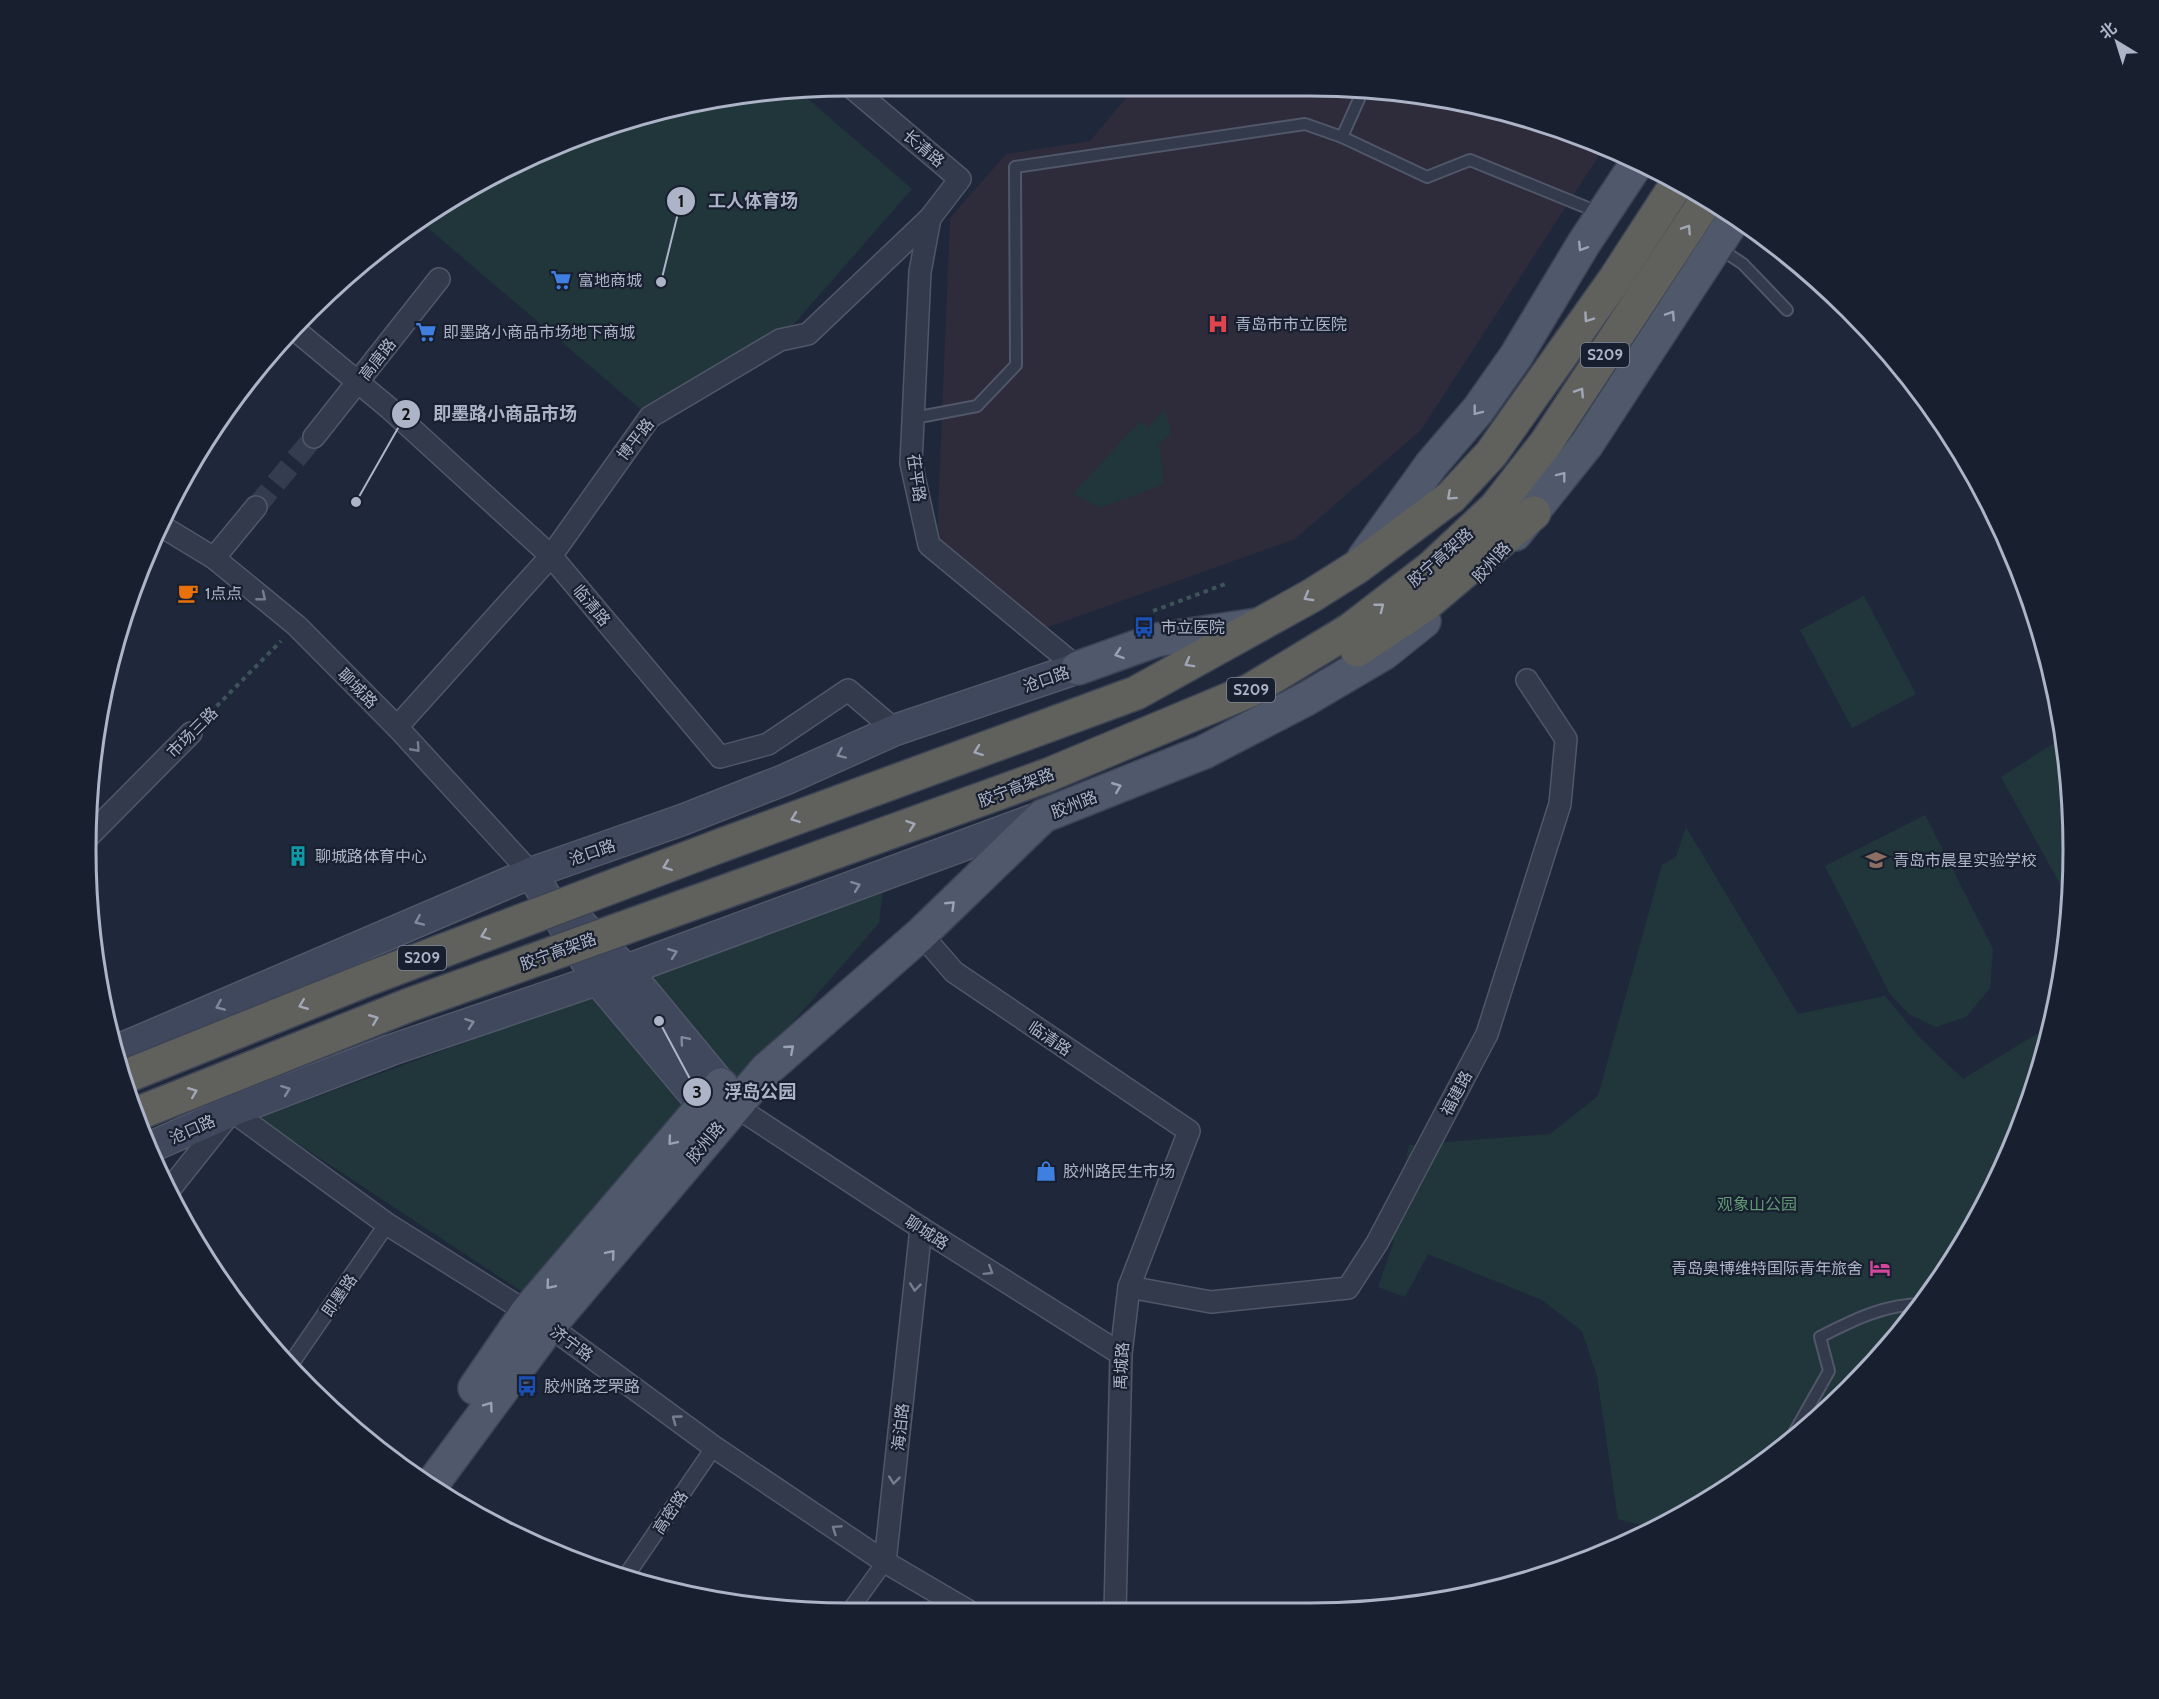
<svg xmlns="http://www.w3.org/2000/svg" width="2159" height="1699" font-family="Cabin,'Noto Sans SC',sans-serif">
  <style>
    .medical { fill: #2e2b3b }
    .green { fill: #21363b }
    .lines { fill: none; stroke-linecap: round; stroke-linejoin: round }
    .minor-tunnel { stroke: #343d4f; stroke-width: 21; stroke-dasharray: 21 10; stroke-linecap: butt }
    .service-casing { stroke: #505768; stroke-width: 14 }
    .pedestrian-casing { stroke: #505768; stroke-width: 18 }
    .minor-casing { stroke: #505768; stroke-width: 24 }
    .secondary-casing { stroke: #505768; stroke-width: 33 }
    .primary-casing { stroke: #3c4354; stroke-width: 36 }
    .trunk-casing { stroke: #3d4455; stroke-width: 36 }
    .path { stroke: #3e5359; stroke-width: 4; stroke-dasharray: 4.5 4.5; stroke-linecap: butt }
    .service { stroke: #323a4b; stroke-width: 10 }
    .pedestrian { stroke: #323a4b; stroke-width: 15 }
    .minor { stroke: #323a4b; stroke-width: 21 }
    .secondary { stroke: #40485e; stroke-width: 30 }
    .primary { stroke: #50596b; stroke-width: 33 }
    .trunk { stroke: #60605c; stroke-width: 33 }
    .trunk-bridge-casing { stroke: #3d4455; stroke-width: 36; stroke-linecap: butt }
    .trunk-bridge { stroke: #60605c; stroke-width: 33 }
    .oneway { stroke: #a1a7b7 }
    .oneway2 { stroke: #9aa2b5 }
    .oneway3 { stroke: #767d8f }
    .oneway4 { stroke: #81899d }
    .labels { text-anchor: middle; stroke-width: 4.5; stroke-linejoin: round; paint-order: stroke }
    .shield { fill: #181f2f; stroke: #808799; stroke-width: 1.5 }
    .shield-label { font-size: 15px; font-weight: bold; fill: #adb4c7 }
    .street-label { font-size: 16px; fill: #adb4c7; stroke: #181f2f }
    .poi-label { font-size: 16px; fill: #adb4c7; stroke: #181f2f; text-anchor: start }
    .park-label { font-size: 16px; fill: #629a74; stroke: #181f2f }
    .rim { fill: none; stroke: #adb4c7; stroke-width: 3 }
    .leader { fill: none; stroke: #adb4c7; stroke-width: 2 }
    .callout-dot { fill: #adb4c7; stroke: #181f2f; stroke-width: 2 }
    .mark-label { font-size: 18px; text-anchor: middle; font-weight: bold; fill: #111 }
    .callout-label { font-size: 18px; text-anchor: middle; font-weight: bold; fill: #adb4c7; stroke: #181f2f; stroke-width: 4.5; stroke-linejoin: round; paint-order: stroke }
  </style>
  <rect width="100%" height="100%" fill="#1f283a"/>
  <polygon class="medical" points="1136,86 1359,87 1555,126 1604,148 1421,430 1295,539 1037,631 937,539 950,218 1006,154 1090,141"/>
  <g class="green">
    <polygon points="800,92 912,189 780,340 650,417 422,223 467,188 651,112"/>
    <polygon points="1165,409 1171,434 1159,444 1164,484 1101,508 1073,494 1140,421 1147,428"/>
    <polygon points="1864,596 1916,694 1852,728 1800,630"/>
    <polygon points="2064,737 2067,749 2072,899 2068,925 2065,893 2001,777"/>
    <polygon points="1925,815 1993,949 1990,988 1966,1017 1936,1027 1909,1014 1890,994 1825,866"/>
    <polygon points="1686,827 1798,1014 1885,996 1919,1037 1963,1079 2051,1025 2048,1047 1995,1187 1916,1314 1813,1424 1692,1511 1653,1528 1618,1519 1597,1376 1582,1331 1542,1300 1428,1254 1405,1297 1378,1287 1394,1241 1391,1239 1409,1145 1550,1134 1598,1096 1662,865 1676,857"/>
    <polygon points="883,889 879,923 545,1307 259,1118"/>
  </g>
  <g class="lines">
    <polyline class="minor-tunnel" points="256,507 314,437"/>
    <g class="service-casing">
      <g id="service">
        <polyline points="1364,88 1342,137 1427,177 1470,160 1600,213"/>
        <polyline points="1719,248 1743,264 1787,310"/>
        <polyline points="914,418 977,406 1016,365 1015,167 1305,124 1342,137"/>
        <path d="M1790,1440L1829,1371L1820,1337C1853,1320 1885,1304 1922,1304"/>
      </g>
    </g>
    <g class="pedestrian-casing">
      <g id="pedestrian">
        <polyline points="290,1365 387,1224"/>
        <polyline points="626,1576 714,1447"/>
        <polyline points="848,1613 885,1562"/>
      </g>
    </g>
    <g class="minor-casing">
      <g id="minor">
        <polyline points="930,218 920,272 911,463 929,545 1078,668"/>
        <polyline points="294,329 389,408 551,556 720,757 768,744 848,690 895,730"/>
        <polyline points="314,437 439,279"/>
        <polyline points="163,527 214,558 297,626 397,727 531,873"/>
        <polyline points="214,558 256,507"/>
        <polyline points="397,727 551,556 650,417 780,340 808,334 930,218 960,179 850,86"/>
        <polyline points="87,838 191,733"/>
        <polyline points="921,934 954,972 1189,1131 1129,1287 1121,1354 1115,1613"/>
        <polyline points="735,1106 921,1228 1121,1354"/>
        <polyline points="170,1189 232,1111 387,1224 549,1326 714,1447 885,1562 972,1613"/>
        <polyline points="1129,1287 1211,1302 1348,1288 1377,1243 1487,1034 1560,804 1566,739 1527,680"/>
        <polyline points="885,1562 921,1228"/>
      </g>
    </g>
    <g class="secondary-casing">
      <g id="secondary">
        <polyline points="531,873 598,980 703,1105 729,1106"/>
        <polyline points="579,922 626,970 721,1085 734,1105"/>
        <polyline points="113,1052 531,873 682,820 784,780 895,730 1078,668"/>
        <polyline points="153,1146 232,1111 391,1050 626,970 1043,816"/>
      </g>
    </g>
    <g class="primary-casing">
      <g id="primary">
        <polyline points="1515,534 1587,444 1735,217"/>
        <polyline points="1364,558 1431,465 1478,410 1516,356 1584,243 1637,163"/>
        <polyline points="1078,668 1156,640 1256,625"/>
        <polyline points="475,1388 527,1312 721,1085"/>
        <polyline points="430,1487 549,1326 766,1070 921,934 1043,816 1204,752 1306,699 1384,653 1424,621"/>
      </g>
    </g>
    <g class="trunk-casing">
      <g id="trunk">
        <polyline points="1357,650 1425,605 1534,513"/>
        <polyline points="722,845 1136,693 1311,596 1357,567 1451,497 1491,454 1615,279 1678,182"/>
        <polyline points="738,887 1048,775 1251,690 1350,630 1432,567 1496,507 1546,443 1707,199"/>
      </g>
    </g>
    <g class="path">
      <polyline points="1153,611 1228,583"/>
      <polyline points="204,719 281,641"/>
    </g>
    <use href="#service" class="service"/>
    <use href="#pedestrian" class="pedestrian"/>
    <use href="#minor" class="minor"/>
    <use href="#secondary" class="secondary"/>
    <use href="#primary" class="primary"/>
    <use href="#trunk" class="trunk"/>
    <g class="trunk-bridge-casing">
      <g id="trunk-bridge">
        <polyline points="124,1077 368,979 722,845"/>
        <polyline points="139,1113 409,1005 738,887"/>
      </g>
    </g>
    <use href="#trunk-bridge" class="trunk-bridge"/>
  </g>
  <defs><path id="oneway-chevron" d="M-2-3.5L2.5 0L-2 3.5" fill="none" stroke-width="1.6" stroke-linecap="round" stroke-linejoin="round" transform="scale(1.5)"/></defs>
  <g class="oneway">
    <use href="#oneway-chevron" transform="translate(1687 229) rotate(-57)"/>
    <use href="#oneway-chevron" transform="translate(1588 318) rotate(125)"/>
    <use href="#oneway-chevron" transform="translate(1580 392) rotate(-57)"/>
    <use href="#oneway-chevron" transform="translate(1451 496) rotate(138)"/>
    <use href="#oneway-chevron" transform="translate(1308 597) rotate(150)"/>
    <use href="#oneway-chevron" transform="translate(1380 607) rotate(-38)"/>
    <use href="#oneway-chevron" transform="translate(1189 663) rotate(151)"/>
    <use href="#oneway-chevron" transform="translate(978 751) rotate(160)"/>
    <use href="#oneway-chevron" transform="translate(795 818) rotate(160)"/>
    <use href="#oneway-chevron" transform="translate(911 825) rotate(-19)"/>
    <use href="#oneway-chevron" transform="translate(667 866) rotate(159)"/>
    <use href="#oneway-chevron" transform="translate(485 935) rotate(159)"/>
    <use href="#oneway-chevron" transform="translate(303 1005) rotate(158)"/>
    <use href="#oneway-chevron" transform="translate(374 1019) rotate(-22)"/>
    <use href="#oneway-chevron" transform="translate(193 1092) rotate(-22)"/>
  </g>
  <g class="oneway2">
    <use href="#oneway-chevron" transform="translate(1582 247) rotate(122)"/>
    <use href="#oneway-chevron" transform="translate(1671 315) rotate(-57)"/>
    <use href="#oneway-chevron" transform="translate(1477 411) rotate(128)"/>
    <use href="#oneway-chevron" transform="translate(1562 476) rotate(-52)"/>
    <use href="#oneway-chevron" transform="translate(1119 654) rotate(161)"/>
    <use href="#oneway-chevron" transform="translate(1117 787) rotate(-22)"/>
    <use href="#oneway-chevron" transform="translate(951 905) rotate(-44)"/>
    <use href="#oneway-chevron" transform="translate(790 1049) rotate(-41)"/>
    <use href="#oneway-chevron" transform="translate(672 1141) rotate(130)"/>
    <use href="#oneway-chevron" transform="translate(611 1254) rotate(-50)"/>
    <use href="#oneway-chevron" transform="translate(550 1285) rotate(130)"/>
    <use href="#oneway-chevron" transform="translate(489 1406) rotate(-54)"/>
  </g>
  <g class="oneway3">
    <use href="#oneway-chevron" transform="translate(262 597) rotate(39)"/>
    <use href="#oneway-chevron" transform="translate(416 748) rotate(48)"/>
    <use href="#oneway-chevron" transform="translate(989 1271) rotate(32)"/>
    <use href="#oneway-chevron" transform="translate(915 1287) rotate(96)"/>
    <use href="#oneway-chevron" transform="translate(676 1419) rotate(-144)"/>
    <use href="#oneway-chevron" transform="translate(894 1480) rotate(96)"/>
    <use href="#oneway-chevron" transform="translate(836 1529) rotate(-146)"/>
  </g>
  <g class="oneway4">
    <use href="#oneway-chevron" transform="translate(841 754) rotate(156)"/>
    <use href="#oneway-chevron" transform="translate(856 886) rotate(-21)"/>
    <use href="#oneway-chevron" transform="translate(419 921) rotate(157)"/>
    <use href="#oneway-chevron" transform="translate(673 953) rotate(-20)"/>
    <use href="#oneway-chevron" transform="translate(220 1006) rotate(157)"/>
    <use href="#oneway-chevron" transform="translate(470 1023) rotate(-19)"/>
    <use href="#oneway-chevron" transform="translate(684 1040) rotate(-130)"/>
    <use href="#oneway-chevron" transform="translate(286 1090) rotate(-21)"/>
  </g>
  <defs>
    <g id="supermarket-bare" transform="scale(1.62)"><path d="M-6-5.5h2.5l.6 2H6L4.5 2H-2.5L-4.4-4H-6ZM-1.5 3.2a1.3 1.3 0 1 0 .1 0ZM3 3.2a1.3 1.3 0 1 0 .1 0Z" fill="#3f7fe0" stroke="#181f2f" stroke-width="2.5" paint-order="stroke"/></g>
    <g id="hospital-bare" transform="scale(1.62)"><path d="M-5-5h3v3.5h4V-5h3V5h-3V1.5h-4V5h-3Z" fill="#e0444e" stroke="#181f2f" stroke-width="2.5" paint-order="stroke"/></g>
    <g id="cafe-bare" transform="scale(1.62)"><path d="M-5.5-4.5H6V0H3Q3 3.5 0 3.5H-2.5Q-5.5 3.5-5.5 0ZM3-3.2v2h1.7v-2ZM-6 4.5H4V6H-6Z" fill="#e8710a" stroke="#181f2f" stroke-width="2.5" paint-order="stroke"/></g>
    <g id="bus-bare" transform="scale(1.62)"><path d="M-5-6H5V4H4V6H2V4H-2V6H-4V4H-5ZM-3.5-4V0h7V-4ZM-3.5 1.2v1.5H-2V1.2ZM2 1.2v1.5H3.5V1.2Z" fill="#1a4fb4" stroke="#181f2f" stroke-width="2.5" paint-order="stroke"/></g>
    <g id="building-bare" transform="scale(1.62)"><path d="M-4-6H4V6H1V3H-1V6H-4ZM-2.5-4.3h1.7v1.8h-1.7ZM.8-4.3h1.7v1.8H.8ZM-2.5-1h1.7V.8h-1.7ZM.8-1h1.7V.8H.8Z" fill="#0f9aa8" stroke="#181f2f" stroke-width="2.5" paint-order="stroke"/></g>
    <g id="school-bare" transform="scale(1.62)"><path d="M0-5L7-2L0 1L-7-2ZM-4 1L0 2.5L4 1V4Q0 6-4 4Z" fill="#8d6e63" stroke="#181f2f" stroke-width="2.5" paint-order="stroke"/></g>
    <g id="shop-bare" transform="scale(1.62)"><path d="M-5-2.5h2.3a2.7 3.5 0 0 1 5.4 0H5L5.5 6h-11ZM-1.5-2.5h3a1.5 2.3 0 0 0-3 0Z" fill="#3f7fe0" stroke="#181f2f" stroke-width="2.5" paint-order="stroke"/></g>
    <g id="hotel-bare" transform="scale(1.62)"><path d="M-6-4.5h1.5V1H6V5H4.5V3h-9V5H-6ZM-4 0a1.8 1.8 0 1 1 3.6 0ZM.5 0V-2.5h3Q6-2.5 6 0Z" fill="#d1479c" stroke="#181f2f" stroke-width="2.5" paint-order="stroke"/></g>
  </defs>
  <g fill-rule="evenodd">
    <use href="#supermarket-bare" x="561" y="280"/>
    <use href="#hospital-bare" x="1218" y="324"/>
    <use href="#supermarket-bare" x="426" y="332"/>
    <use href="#cafe-bare" x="188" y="593"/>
    <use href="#bus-bare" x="1144" y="627"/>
    <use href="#building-bare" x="298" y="856"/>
    <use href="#school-bare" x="1876" y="860"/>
    <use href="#shop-bare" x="1046" y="1171"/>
    <use href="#hotel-bare" x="1880" y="1268"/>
    <use href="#bus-bare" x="527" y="1386"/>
  </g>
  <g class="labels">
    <g class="shield">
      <rect x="1581" y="343" width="48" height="24" rx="4.5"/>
      <rect x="1227" y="678" width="48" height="24" rx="4.5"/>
      <rect x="398" y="946" width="48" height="24" rx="4.5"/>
    </g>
    <g class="shield-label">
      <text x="1605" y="360">S209</text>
      <text x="1251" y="695">S209</text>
      <text x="422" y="963">S209</text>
    </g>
    <g class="street-label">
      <text transform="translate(924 148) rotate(40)" y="6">长清路</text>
      <text transform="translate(377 359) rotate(-52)" y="6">高唐路</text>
      <text transform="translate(635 439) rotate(-52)" y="6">博平路</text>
      <text transform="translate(917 478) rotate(82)" y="6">茌平路</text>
      <text transform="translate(1440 557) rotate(-41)" y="6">胶宁高架路</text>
      <text transform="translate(1491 562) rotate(-48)" y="6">胶州路</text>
      <text transform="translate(592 605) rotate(50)" y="6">临清路</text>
      <text transform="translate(1046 679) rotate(-19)" y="6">沧口路</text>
      <text transform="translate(358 688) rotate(45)" y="6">聊城路</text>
      <text transform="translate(192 732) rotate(-45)" y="6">市场三路</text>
      <text transform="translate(1016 787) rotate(-21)" y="6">胶宁高架路</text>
      <text transform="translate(1074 804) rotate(-21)" y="6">胶州路</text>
      <text transform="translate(592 852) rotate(-19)" y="6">沧口路</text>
      <text transform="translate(558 951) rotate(-20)" y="6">胶宁高架路</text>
      <text transform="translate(1050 1038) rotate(34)" y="6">临清路</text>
      <text transform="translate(1456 1093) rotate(-62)" y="6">福建路</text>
      <text transform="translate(192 1129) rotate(-24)" y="6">沧口路</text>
      <text transform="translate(705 1142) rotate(-50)" y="6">胶州路</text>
      <text transform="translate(927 1232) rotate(33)" y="6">聊城路</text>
      <text transform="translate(339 1295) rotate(-55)" y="6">即墨路</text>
      <text transform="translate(572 1343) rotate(36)" y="6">济宁路</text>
      <text transform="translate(1121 1366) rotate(-87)" y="6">禹城路</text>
      <text transform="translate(900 1427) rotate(-84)" y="6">海泊路</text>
      <text transform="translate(670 1512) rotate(-56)" y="6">高密路</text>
    </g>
    <g class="poi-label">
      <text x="578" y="286">富地商城</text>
      <text x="1235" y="330">青岛市市立医院</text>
      <text x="443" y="338">即墨路小商品市场地下商城</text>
      <text x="205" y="599">1点点</text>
      <text x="1161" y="633">市立医院</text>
      <text x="315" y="862">聊城路体育中心</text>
      <text x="1893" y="866">青岛市晨星实验学校</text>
      <text x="1063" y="1177">胶州路民生市场</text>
      <text x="1863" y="1274" text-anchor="end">青岛奥博维特国际青年旅舍</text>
      <text x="544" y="1392">胶州路芝罘路</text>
    </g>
    <g class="park-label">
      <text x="1757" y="1210">观象山公园</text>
    </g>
  </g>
  <path d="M0 0H2159V1699H0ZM849 96H1310A753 753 0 0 1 2063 849V850A753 753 0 0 1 1310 1603H849A753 753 0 0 1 96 850V849A753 753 0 0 1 849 96Z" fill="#181f2f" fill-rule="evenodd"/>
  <path class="rim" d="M849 96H1310A753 753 0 0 1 2063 849V850A753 753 0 0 1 1310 1603H849A753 753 0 0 1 96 850V849A753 753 0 0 1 849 96Z"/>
  <path class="leader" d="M661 282L681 201M356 502L406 414M659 1021L697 1092"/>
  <g class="callout-dot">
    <circle cx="661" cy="282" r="6"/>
    <circle cx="356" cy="502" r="6"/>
    <circle cx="659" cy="1021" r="6"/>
    <circle cx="681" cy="201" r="15"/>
    <circle cx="406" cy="414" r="15"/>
    <circle cx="697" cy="1092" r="15"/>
  </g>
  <g class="mark-label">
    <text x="681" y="207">1</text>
    <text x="406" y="420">2</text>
    <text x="697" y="1098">3</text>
  </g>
  <g class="callout-label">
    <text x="753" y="207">工人体育场</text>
    <text x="505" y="420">即墨路小商品市场</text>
    <text x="760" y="1098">浮岛公园</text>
  </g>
  <g transform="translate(2117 42) rotate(322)" stroke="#181f2f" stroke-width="4.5" paint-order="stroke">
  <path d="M0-4.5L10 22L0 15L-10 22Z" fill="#adb4c7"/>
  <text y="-9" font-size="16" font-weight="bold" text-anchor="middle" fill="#adb4c7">北</text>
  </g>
</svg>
